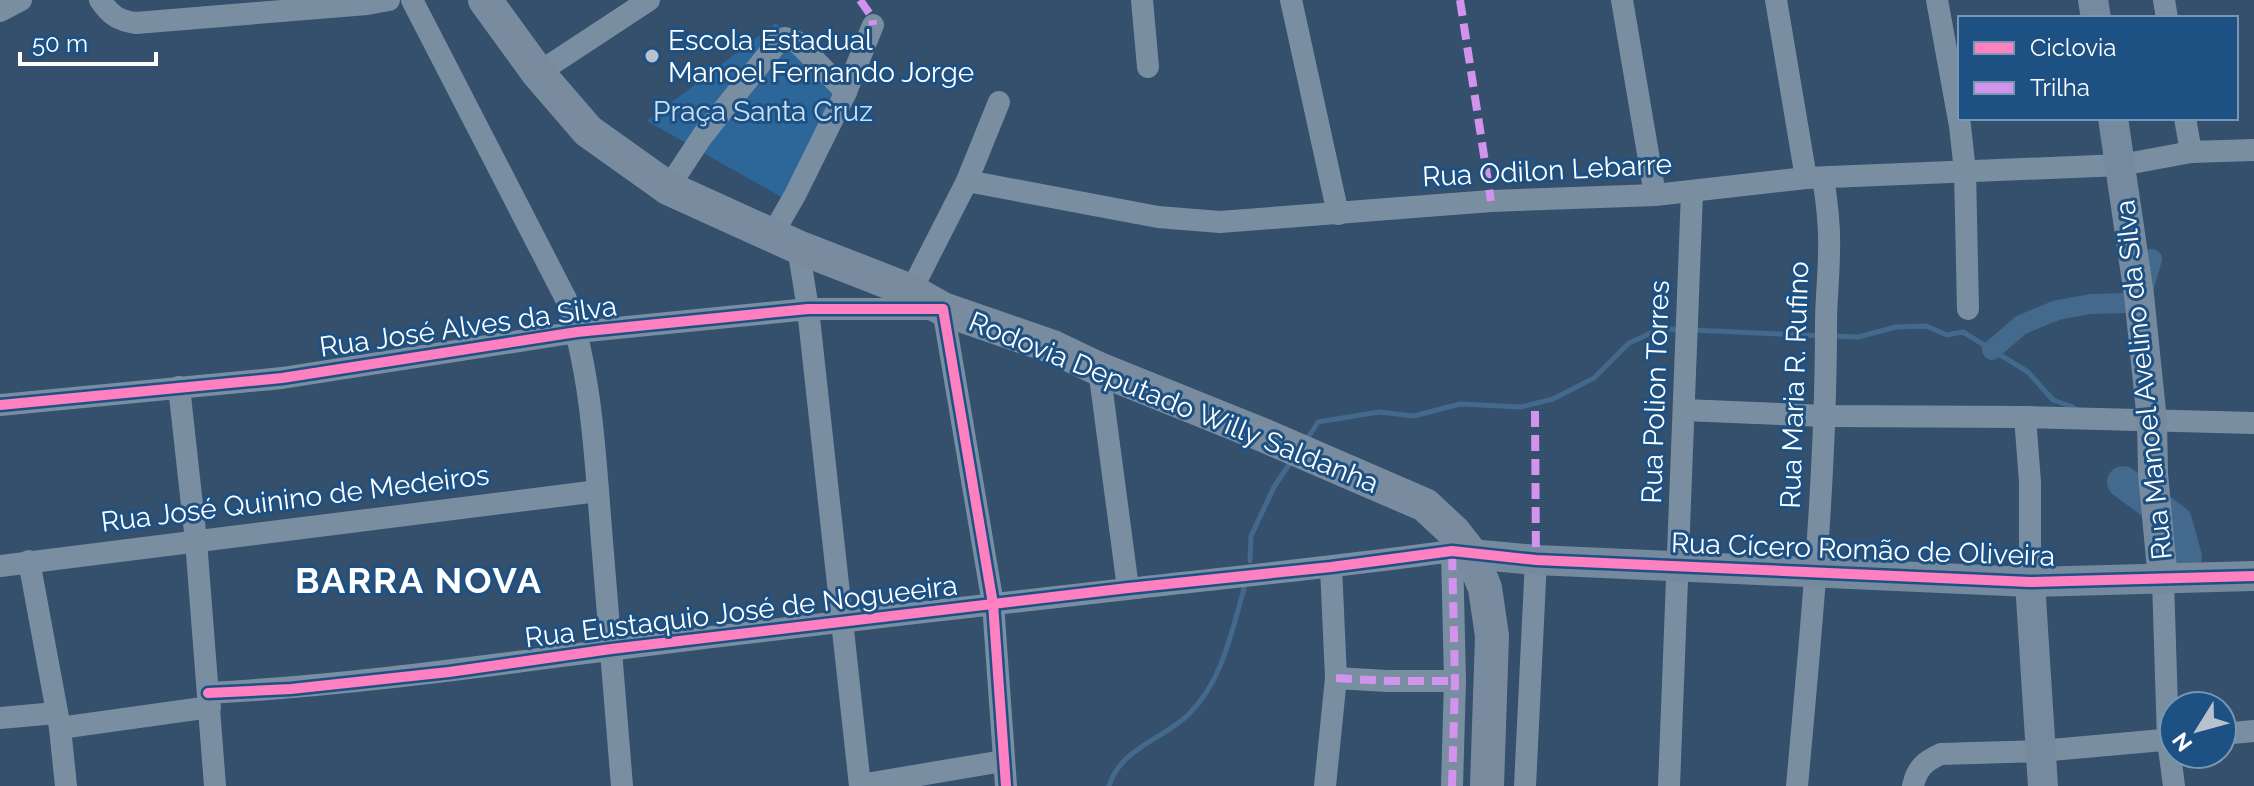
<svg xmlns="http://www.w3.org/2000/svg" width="2254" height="786" font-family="Raleway,sans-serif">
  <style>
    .green { fill: #2d6699 }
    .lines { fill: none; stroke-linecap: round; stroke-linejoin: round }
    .stream { stroke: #43698d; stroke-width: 5 }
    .canal { stroke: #43698d; stroke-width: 20 }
    .river { stroke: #43698d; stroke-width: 32 }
    .street { stroke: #7a8ea2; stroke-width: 22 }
    .secondary { stroke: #758a9e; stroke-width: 30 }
    .primary { stroke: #798c9f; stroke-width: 34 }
    .quiet { stroke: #d193ec; stroke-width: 8; stroke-dasharray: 16 8; stroke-linecap: butt }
    .cycleway-casing { stroke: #1d5183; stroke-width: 15 }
    .cycleway { stroke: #ff80c0; stroke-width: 10 }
    .poi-dot { fill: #b8c2cc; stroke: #1d5183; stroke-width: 3 }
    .labels { text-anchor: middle; stroke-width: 6; stroke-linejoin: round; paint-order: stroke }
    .poi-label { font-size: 28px; fill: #fff; stroke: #1d5183; text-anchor: start }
    .park-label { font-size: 28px; fill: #c8e1f7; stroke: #1d5183 }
    .street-label { font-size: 28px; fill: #fff; stroke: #1d5183 }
    .district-label { font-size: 36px; font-weight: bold; letter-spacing: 2px; fill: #fff; stroke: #1d5183 }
  </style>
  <rect width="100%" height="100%" fill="#34506c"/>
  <polygon class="green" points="776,23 841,102 785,199 647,121"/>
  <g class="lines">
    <g class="stream">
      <polyline points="1692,330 1822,336"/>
      <polyline points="1832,336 1858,337 1896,327 1926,326 1947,335 1963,332 2028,372 2053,400 2073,407 2076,410"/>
      <polyline points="1307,439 1318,422 1379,412 1414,416 1460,404 1521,407 1553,399 1594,378 1629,343 1662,328 1682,330"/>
      <polyline points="1250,561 1251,536 1274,487 1292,460"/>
      <path d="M1109,786C1121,747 1165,739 1190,713C1223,679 1231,633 1244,589"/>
    </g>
    <polyline class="canal" points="1992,350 2021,325 2057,310 2091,304 2127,303 2142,294 2152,259"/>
    <polyline class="river" points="2123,482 2176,521 2186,557"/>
    <g class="street">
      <path d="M100,0C110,15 119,21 136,23L367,4L389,0"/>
      <path d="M412,0L566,299C591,371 595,453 601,529C608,615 615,700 622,786"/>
      <polyline points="1142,0 1148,67"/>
      <polyline points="1291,0 1338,214"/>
      <polyline points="1622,0 1655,195"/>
      <polyline points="1776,0 1806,178"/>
      <polyline points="1937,0 1960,126 1965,171 1968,309"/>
      <polyline points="2164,0 2167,18"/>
      <polyline points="0,11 21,0"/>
      <polyline points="538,73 649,0"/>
      <polyline points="2185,118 2191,152"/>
      <polyline points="967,181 999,102"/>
      <polyline points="668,188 703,135 778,42 785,38 797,42 846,92"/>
      <polyline points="772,235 795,195 846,92 873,25"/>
      <polyline points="798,247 808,309 860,786"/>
      <polyline points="911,291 967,181 1158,217 1220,222 1491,201 1655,195 1806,178 2121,165 2191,152 2254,150"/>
      <polyline points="1099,369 1128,588"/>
      <polyline points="179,387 196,541 215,786"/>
      <polyline points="0,405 282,378 577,332 808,309 943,309 993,604 1006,786"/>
      <polyline points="1684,410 1825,416 2025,417 2254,423"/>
      <polyline points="2025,417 2030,482 2030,582"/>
      <polyline points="29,561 60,728 66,786"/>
      <polyline points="0,566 598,491"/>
      <polyline points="2163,580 2168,740 2174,786"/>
      <polyline points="1336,678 1387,681 1455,681"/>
      <path d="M208,693C380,684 550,656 721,636C856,620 992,604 1127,589C1235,577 1344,566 1452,551L1471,554"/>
      <polyline points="0,718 56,713"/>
      <polyline points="60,728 210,707"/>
      <polyline points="2222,734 2254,731"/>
      <polyline points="860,785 1003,761"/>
      <polyline points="1325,786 1336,678 1331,567"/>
      <polyline points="1452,786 1455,681 1452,551"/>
      <polyline points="1525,786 1536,560"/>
      <polyline points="1669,786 1692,192"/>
      <path d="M1797,786C1811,632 1826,478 1826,324C1826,300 1829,275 1829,251C1830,226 1827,202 1823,178"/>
      <path d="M1913,786C1917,768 1925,761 1941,754L2040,751L2174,739"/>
    </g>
    <g class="secondary">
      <polyline points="2093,0 2096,18"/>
      <polyline points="2113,118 2139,295 2152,421 2153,474 2163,580"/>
      <polyline points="1471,554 1536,560 2030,582 2254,576"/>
      <polyline points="2030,582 2043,786"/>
    </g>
    <polyline class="primary" points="485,0 538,73 588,131 668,188 798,247 911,291 943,309 1053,347 1099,369 1263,435 1425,505 1454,532 1471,554 1485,588 1492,636 1487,786"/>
    <g class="quiet">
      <polyline points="860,0 872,17 873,25"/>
      <polyline points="1460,0 1491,201"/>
      <polyline points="1535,411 1536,560"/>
      <polyline points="1336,678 1387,681 1455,681"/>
      <polyline points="1452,786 1455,681 1452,551"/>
    </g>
    <g class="cycleway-casing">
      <g id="cycleway">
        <polyline points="0,405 282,378 577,332 808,309 943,309 993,604 1006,786"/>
        <polyline points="208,693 291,689 449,672 611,649 1128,588 1331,567 1452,551 1536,560 2030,582 2254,576"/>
      </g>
    </g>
    <use href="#cycleway" class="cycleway"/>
  </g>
  <circle class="poi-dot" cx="652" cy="56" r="8"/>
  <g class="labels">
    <g class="poi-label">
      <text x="668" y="50">Escola Estadual<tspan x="668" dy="32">Manoel Fernando Jorge</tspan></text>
    </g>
    <g class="park-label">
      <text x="763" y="121">Praça Santa Cruz</text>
    </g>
    <g class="street-label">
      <text transform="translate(1547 170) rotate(-3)" y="10">Rua Odilon Lebarre</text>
      <text transform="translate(468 326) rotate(-8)" y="10">Rua José Alves da Silva</text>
      <text transform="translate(2143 380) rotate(-96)" y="10">Rua Manoel Avelino da Silva</text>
      <text transform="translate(1794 385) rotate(-88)" y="10">Rua Maria R. Rufino</text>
      <text transform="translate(1655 392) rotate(-88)" y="10">Rua Polion Torres</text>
      <text transform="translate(1174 402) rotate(22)" y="10">Rodovia Deputado Willy Saldanha</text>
      <text transform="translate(295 498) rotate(-7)" y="10">Rua José Quinino de Medeiros</text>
      <text transform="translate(1863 549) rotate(2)" y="10">Rua Cícero Romão de Oliveira</text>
      <text transform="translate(741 611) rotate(-7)" y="10">Rua Eustaquio José de Nogueeira</text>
    </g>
    <g class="district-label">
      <text x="419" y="593">BARRA NOVA</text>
    </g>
  </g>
  <rect x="1958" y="16" width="280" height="104" fill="#1d5183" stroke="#7797b5" stroke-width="2"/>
  <rect x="1974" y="42" width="40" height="12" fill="#ff80c0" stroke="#7797b5" stroke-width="2"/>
  <text x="2030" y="56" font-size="24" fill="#ffffff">Ciclovia</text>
  <rect x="1974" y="82" width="40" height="12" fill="#d193ec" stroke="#7797b5" stroke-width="2"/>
  <text x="2030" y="96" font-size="24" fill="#ffffff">Trilha</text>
  <g transform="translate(2198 730) rotate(233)"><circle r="38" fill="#1d5183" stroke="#7797b5" stroke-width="2"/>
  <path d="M0-6L14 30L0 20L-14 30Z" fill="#b8c2cc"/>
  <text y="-12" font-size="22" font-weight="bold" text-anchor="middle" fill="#ffffff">N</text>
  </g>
  <path d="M20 52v12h136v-12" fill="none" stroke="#ffffff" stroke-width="4"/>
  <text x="32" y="52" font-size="24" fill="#ffffff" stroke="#1d5183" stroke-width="6" paint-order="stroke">50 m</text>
</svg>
